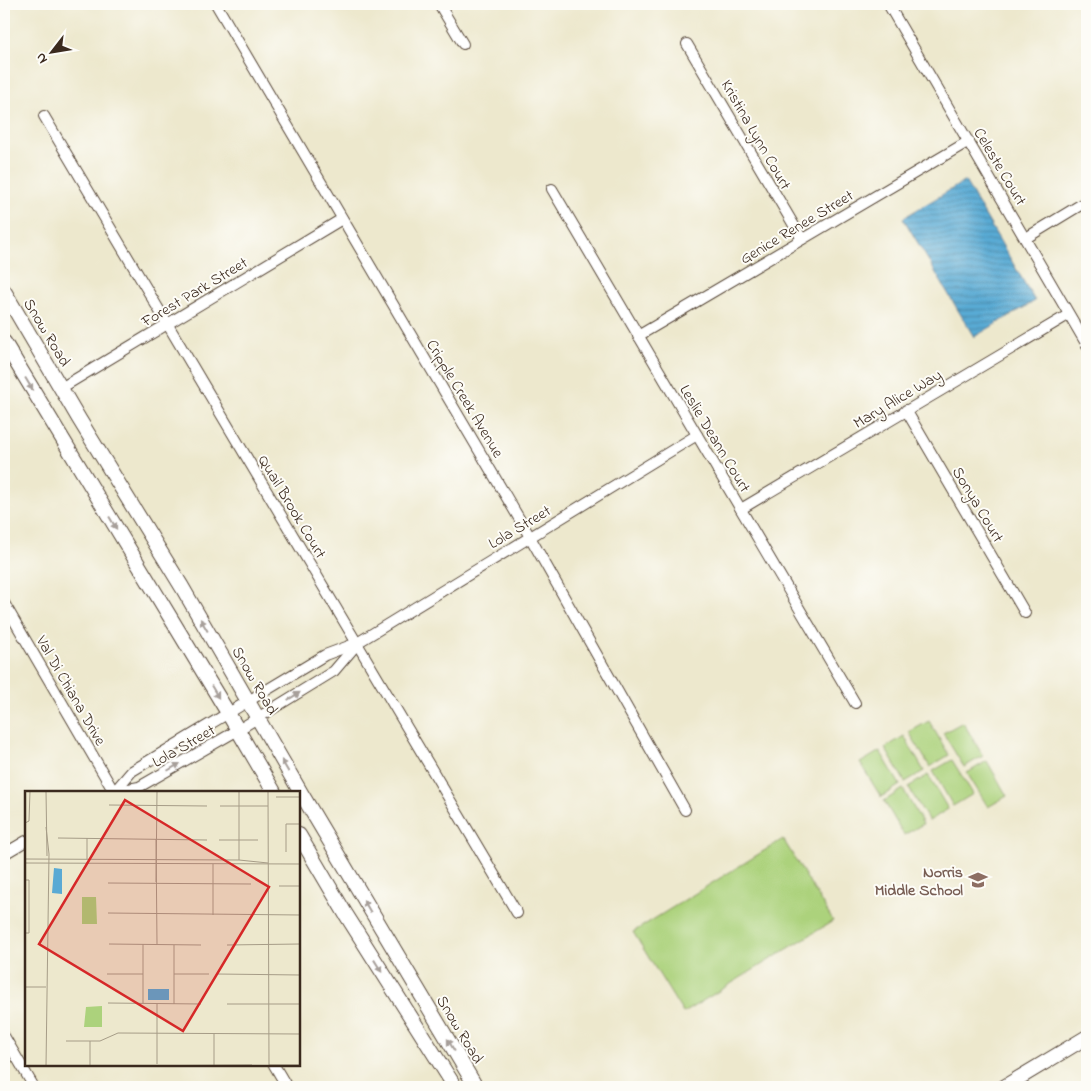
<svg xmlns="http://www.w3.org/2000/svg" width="1091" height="1091" font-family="'Indie Flower',sans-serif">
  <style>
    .garden { fill: #acd27c; stroke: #747e4d }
    .water { fill: url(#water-rules); stroke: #4a6a79 }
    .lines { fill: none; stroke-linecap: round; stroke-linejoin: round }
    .minor-casing { stroke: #564638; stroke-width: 12 }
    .secondary-casing { stroke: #564638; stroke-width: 16 }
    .minor { stroke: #fff; stroke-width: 10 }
    .secondary { stroke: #fff; stroke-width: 14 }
    .oneway { fill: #a79f9a }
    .labels { text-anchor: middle; stroke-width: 4; stroke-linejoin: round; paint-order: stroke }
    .street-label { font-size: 16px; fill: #3b2a1e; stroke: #fdfcf7 }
    .education-label { font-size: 16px; font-weight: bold; fill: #785e54; stroke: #fdfcf7; text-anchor: end }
    .inset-road { fill: none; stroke: #a69c87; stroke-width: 1 }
    .view { fill: #d62828; fill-opacity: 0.15; stroke: #d62828; stroke-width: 2.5 }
    .inset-edge { fill: none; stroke: #3b2a1e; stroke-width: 2.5 }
  </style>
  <defs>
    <pattern id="water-rules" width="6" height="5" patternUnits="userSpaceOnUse" patternTransform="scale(1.25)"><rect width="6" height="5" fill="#59aad4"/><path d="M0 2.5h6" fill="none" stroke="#4b8bab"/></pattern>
  </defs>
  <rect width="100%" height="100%" fill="#fdfcf7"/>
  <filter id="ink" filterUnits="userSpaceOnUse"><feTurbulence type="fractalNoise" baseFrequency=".02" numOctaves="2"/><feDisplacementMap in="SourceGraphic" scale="10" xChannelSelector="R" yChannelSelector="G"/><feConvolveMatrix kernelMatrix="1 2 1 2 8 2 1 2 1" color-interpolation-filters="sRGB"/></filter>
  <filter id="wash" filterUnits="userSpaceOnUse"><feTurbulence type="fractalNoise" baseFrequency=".0096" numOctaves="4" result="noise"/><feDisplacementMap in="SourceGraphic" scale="20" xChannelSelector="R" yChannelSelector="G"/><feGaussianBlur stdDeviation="1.12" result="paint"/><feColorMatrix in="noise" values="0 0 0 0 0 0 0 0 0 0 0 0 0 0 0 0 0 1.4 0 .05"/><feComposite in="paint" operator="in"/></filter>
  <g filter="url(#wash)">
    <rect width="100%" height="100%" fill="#ede8cd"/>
    <g class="garden">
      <polygon points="929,721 949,755 930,767 909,732"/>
      <polygon points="963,722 983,756 964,767 943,733"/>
      <polygon points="904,736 924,771 905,782 885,748"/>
      <polygon points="880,751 900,785 881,797 860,763"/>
      <polygon points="952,760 973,794 953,806 933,771"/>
      <polygon points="987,761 1007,796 988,807 967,773"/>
      <polygon points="928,775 948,809 929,821 908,787"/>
      <polygon points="903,789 923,824 904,835 884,801"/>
      <polygon points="783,839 833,921 683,1013 633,932"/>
    </g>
    <polygon class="water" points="965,181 1035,301 974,337 903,218"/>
  </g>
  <g filter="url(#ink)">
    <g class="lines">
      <g class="minor-casing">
        <g id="minor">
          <polyline points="216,4 530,537 685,810"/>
          <polyline points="439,4 463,44"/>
          <polyline points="888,4 1087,345"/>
          <polyline points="687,44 802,239"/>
          <polyline points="44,116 517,913"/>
          <polyline points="552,189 855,703"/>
          <polyline points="1026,238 1087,201"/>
          <polyline points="638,336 969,141"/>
          <polyline points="61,388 342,219"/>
          <polyline points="906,410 1025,613"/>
          <polyline points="741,509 1068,315"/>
          <polyline points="4,603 114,792"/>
          <polyline points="113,792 139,787 238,730 334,671 357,644"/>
          <polyline points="114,792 132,771 325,655 357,643 697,435"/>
          <polyline points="4,854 26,841"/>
          <polyline points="4,1036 34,1087"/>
          <polyline points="274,1065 287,1087"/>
        </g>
      </g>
      <g class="secondary-casing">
        <g id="secondary">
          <polyline points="4,291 79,419 182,587 301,793 476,1087"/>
          <polyline points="4,342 228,713 274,792"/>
          <polyline points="299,835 345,913 455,1087"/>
          <polyline points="1004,1087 1087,1037"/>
        </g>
      </g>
      <use href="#minor" class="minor"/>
      <use href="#secondary" class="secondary"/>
    </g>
    <defs><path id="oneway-solid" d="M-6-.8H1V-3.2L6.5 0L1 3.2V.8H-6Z" transform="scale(1.25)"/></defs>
    <g class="oneway">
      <use href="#oneway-solid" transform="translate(29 384) rotate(59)"/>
      <use href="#oneway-solid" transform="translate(113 523) rotate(59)"/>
      <use href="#oneway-solid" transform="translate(204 625) rotate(-120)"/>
      <use href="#oneway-solid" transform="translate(215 692) rotate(59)"/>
      <use href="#oneway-solid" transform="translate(294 696) rotate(-32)"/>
      <use href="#oneway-solid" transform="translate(285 766) rotate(-120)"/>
      <use href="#oneway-solid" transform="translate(174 767) rotate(-30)"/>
      <use href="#oneway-solid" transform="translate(367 906) rotate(-120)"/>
      <use href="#oneway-solid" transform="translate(378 966) rotate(58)"/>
      <use href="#oneway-solid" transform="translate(451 1045) rotate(-121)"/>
    </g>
  </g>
  <defs>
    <g id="school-bare" transform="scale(1.5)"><path d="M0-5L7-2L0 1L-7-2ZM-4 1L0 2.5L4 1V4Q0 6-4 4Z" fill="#8d6e63" stroke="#fdfcf7" stroke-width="2.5" paint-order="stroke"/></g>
  </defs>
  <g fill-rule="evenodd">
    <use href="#school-bare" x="978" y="880"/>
  </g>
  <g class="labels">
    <g class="street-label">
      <text transform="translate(757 134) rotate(60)" y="6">Kristina Lynn Court</text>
      <text transform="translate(1001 166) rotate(59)" y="6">Celeste Court</text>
      <text transform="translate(796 226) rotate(-31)" y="6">Genice Renee Street</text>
      <text transform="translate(194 291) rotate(-31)" y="6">Forest Park Street</text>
      <text transform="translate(48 332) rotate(59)" y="6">Snow Road</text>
      <text transform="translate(466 398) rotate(59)" y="6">Cripple Creek Avenue</text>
      <text transform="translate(897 398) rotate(-31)" y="6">Mary Alice Way</text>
      <text transform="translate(716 438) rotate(59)" y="6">Leslie Deann Court</text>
      <text transform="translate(979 504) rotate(59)" y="6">Sonya Court</text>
      <text transform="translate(293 506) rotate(59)" y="6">Quail Brook Court</text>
      <text transform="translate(519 526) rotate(-31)" y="6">Lola Street</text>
      <text transform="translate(256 680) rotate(60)" y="6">Snow Road</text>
      <text transform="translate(72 690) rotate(60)" y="6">Val Di Chiana Drive</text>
      <text transform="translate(183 745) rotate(-30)" y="6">Lola Street</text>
      <text transform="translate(461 1029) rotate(59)" y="6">Snow Road</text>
    </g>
    <g class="education-label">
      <text x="963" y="877">Norris<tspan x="963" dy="18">Middle School</tspan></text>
    </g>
  </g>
  <g transform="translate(25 791)">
    <rect width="275" height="275" fill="#ede8cd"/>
    <path d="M57,106H71L72,133H57ZM77,215V236H59L61,216Z" fill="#acd27c"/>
    <path d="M29,77L37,78V103L27,102ZM123,198H144V209H123Z" fill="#59aad4"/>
    <path class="inset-road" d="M21,0L22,65M243,0L244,275M251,6H275M84,14L182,15M195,15H243M0,32L4,30L5,0M21,36L24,63L21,275M33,47L182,49M131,48L132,153M194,49H233M261,61V33H275M0,68L214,69L243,72M62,68V47M214,69V0M0,72L275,73M0,89H4V142H0M131,91L132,0M83,92L226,93M254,95H275M83,122L275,124M188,124V73M84,153L176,154M202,154L275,153M82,183H118M149,183H184M192,183L275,184M0,196H21M83,212L176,213M118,212V153M132,212V273M149,213V154M202,213H275M189,242V275M41,250H75L93,242L275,243M244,274H275M65,275V250M85,275L227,274"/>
    <path class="view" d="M100,9L244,96L158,240L14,153Z"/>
    <rect width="275" height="275" class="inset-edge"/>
  </g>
  <rect width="1091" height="1091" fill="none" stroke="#fdfcf7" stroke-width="20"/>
  <g transform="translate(52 52) rotate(239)" stroke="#fdfcf7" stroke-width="4" paint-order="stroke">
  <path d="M0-4L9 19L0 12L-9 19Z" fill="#3b2a1e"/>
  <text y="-8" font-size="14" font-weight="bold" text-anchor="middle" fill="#3b2a1e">N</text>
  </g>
</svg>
